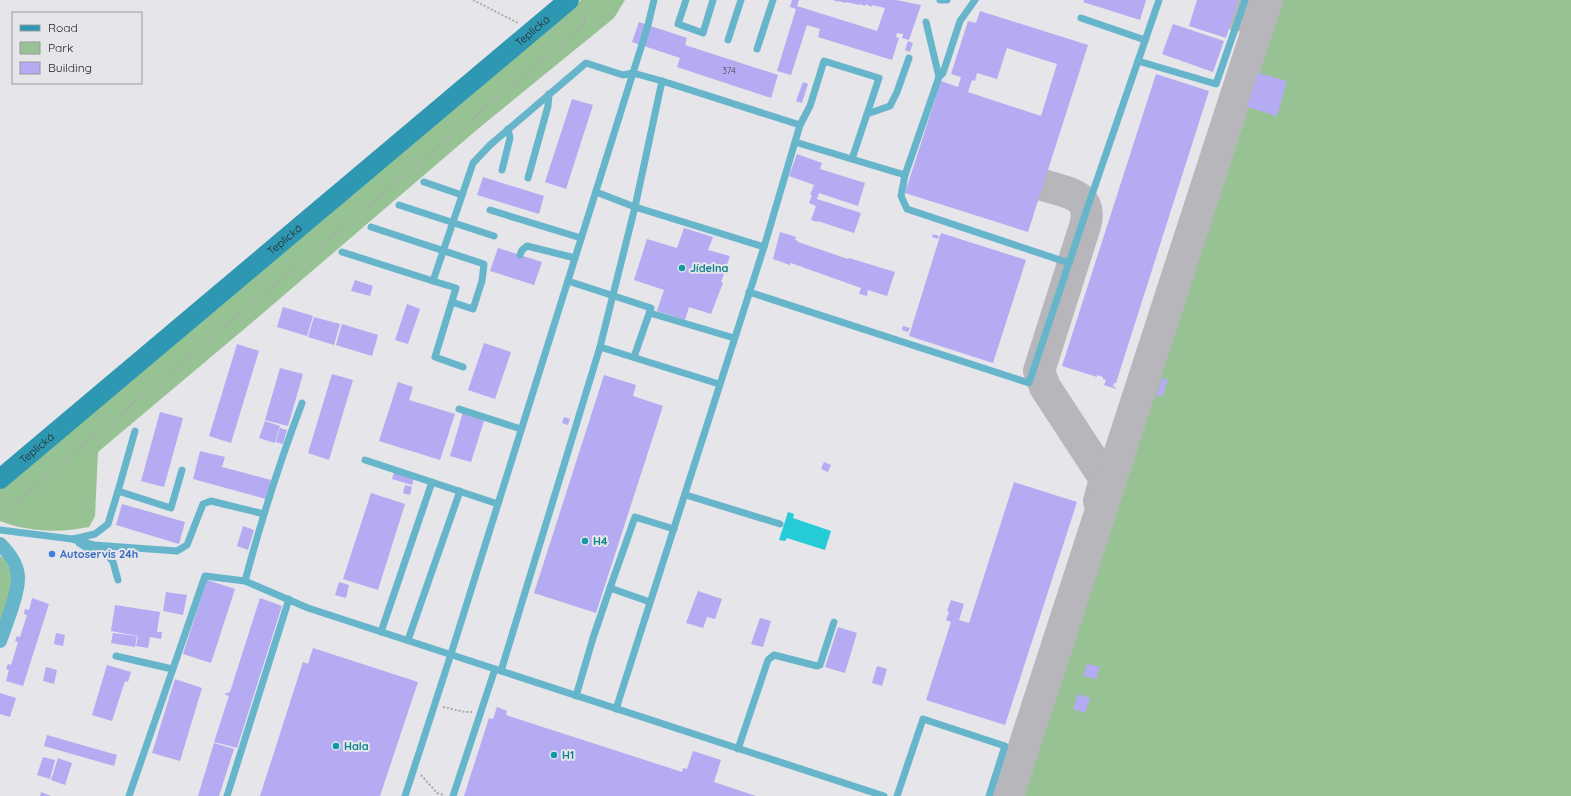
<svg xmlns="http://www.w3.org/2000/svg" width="1571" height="796" font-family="Quicksand,sans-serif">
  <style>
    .green { fill: #97c293 }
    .water { fill: #26cbd8 }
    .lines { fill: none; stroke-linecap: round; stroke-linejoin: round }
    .taxiway { stroke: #b7b7bb; stroke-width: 32 }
    .building { fill: #b4abf2; fill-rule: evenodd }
    .path { stroke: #a9a9ad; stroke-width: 2; stroke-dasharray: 2 2; stroke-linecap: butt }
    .lane { stroke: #67b5cb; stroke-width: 7 }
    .street { stroke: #67b5cb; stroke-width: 14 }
    .secondary { stroke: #2e98b3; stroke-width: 20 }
    .culture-dot { fill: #0f9aa8; stroke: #e5e5ea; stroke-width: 1.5 }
    .shop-dot { fill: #3f7fe0; stroke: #e5e5ea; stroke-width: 1.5 }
    .labels { text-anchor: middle; stroke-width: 4; stroke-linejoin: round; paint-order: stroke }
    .number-label { font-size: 9px; fill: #4a485b }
    .street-label { font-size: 11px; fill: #272729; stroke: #e5e5ea }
    .culture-label { font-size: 11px; font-weight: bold; fill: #0d838f; stroke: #e5e5ea; text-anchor: start }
    .shop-label { font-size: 11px; font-weight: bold; fill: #366cbe; stroke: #e5e5ea; text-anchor: start }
  </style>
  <rect width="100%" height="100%" fill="#e5e5ea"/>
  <g class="green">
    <path d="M581,0H625L614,18L479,128L249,325L98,452L95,516L89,527C60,533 27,532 0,521V488Z"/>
    <polygon points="1281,0 1571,0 1571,796 1024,796"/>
    <polygon points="0,556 4,559 14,578 0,627"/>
  </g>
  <polygon class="water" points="788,512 794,514 793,518 831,531 825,550 787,538 785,541 779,540"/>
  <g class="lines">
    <g class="taxiway">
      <path d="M1234,14C1249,19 1260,15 1267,0"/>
      <path d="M1043,185C1067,193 1094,194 1085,226L1039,371L1045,387L1105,479L1099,501"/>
      <polyline points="1008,796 1267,0"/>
    </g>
  </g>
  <g class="building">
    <polygon points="792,0 799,0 797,6 877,31 885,8 872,5 872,7 866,4 865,6 860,4 859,5 846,2 845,3 839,1 839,2 833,0 896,0 921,5 909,40 902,38 903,34 897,33 896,37 899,38 892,60 818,37 820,29 807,25 791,75 777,71 796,9 790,7"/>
    <polygon points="1084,0 1146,0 1140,20 1083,2"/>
    <polygon points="1197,0 1238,0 1226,38 1189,26"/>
    <path d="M980,11L1088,45L1028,232L905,193L941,81L958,87L961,77L951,74L968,21L976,23ZM1007,48L1057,64L1041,116L968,92L972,80L975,81L977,73L997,79Z"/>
    <polygon points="639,22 687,38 685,45 778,75 771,98 677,67 680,58 632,42"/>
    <polygon points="1173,24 1224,41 1213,72 1162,54"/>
    <polygon points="908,41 913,43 910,52 905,50"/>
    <polygon points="1258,73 1287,81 1277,116 1247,107"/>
    <polygon points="1156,74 1209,91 1116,383 1114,383 1113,386 1116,388 1116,389 1104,385 1106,380 1103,379 1103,377 1097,375 1097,377 1062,366"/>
    <polygon points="803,82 808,84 802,103 796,101"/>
    <polygon points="572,99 593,105 566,189 545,182"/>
    <polygon points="797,154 822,163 820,169 865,183 858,206 819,193 817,199 861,213 854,233 818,221 817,222 811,220 816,206 809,203 812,195 810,195 814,185 789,176"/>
    <polygon points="483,177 544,196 539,214 477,195"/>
    <polygon points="684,228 713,237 708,250 730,256 721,282 723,283 711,314 689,307 685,320 657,311 664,290 634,280 647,239 677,248"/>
    <polygon points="780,232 796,237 795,240 798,241 798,242 848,259 849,258 895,272 887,296 868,290 867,296 859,294 861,288 791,263 790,265 773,259"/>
    <polygon points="941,233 1026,260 993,363 909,336"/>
    <polygon points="933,234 939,236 938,239 932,237"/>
    <polygon points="498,248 542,262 534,285 490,271"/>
    <polygon points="355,280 373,286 370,296 351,291"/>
    <polygon points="407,304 420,309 408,344 395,340"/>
    <polygon points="283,307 313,316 307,336 277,327"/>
    <polygon points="314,317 340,324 334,345 308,337"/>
    <polygon points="342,324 378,335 372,356 336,345"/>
    <polygon points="903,326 910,328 908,332 902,330"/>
    <polygon points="484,343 511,352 495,399 468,390"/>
    <polygon points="237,344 259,351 231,443 209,436"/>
    <polygon points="280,368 303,374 288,426 265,420"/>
    <polygon points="332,374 353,380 329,460 308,453"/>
    <polygon points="604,375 636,385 633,396 663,406 596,613 534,593"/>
    <polygon points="1162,378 1168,380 1162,397 1156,395"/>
    <polygon points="398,382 413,387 409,400 455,414 440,460 379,441"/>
    <polygon points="160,412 183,418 164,487 141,481"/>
    <polygon points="463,412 485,418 471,462 450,456"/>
    <polygon points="564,417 570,419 568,425 562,423"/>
    <polygon points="265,421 280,426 275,443 259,438"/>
    <polygon points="280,428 287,430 283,444 276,442"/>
    <polygon points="200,451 225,457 222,467 271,480 266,499 193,479"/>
    <polygon points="824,462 831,465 828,472 821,469"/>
    <polygon points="394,472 414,478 412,485 392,479"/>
    <polygon points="1014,482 1077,502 1005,725 926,700 951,622 946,620 949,612 947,611 951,600 964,604 959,620 969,623"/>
    <polygon points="405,485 412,487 410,495 403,493"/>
    <polygon points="371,493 405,504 378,590 343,579"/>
    <polygon points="122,504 185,522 179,544 116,525"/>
    <polygon points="243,526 254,530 248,550 237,546"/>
    <polygon points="207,580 235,589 211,663 183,654"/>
    <polygon points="339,582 349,585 346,598 335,595"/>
    <polygon points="698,591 722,599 715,619 707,617 703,628 686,623"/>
    <polygon points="166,592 187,595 183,615 163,611"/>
    <polygon points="32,598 49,604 23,686 6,681 9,670 6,669 8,664 11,665 18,642 15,641 17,636 20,637 27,615 24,614 25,609 29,610"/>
    <polygon points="260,598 282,606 237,748 214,742 229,696 224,694 230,692"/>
    <polygon points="115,605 160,612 157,632 162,632 161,639 150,637 148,648 136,646 138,636 111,631"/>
    <polygon points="760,618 771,621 763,647 751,644"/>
    <polygon points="838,627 857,633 845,673 825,667"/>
    <polygon points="56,633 65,635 63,646 54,644"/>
    <polygon points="113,633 137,636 135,647 111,643"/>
    <polygon points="313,648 418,682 380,796 260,796 303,662 308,664"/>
    <polygon points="1087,664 1100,667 1096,679 1083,676"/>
    <polygon points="107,665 131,672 128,682 125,681 112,721 92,715"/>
    <polygon points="877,666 887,669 882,686 872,683"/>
    <polygon points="46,667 57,670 54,684 43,681"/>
    <polygon points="175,679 202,688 180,761 152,753"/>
    <polygon points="0,693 16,698 10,717 0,714"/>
    <polygon points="1078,694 1090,698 1085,713 1073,709"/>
    <polygon points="497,707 507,711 506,715 682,772 683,768 687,769 693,751 721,760 714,782 756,796 464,796 489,718 493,719"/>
    <polygon points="47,735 117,755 114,766 44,746"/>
    <polygon points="214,743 234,749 219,796 198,796"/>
    <polygon points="43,757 55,760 50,779 37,775"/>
    <polygon points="58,758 72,763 65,785 51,780"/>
    <polygon points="41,792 51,796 40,796"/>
  </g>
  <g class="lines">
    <g class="path">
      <polyline points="473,0 518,23"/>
      <polyline points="0,515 585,24 584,18 579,13"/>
      <polyline points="443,707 465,712 472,712"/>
      <polyline points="421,775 437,793 444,795"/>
    </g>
    <g class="lane">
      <polyline points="686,0 678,24 703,33 713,0"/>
      <polyline points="940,0 947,0"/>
      <polyline points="1081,18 1145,40"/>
      <polyline points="926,22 939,77 905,175 901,196 907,209 1069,263"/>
      <polyline points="728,40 741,0"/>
      <polyline points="757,49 773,0"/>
      <polyline points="1138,61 1159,0"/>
      <polyline points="939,77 943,73 960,21 975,0"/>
      <polyline points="867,114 890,106 897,92 909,58"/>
      <polyline points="800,125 810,106 824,61 879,78 852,159"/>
      <polyline points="795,142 905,175"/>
      <polyline points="502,170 510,138 508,129"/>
      <polyline points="528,178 548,106 549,94"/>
      <polyline points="424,182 462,195"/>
      <polyline points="596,192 635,207 764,247"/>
      <polyline points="399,205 494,236"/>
      <polyline points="490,210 581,238"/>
      <polyline points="371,227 484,264 482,281 473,309 452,302"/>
      <polyline points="342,252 433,281 473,163 490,145 586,63 623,75 633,73 662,81 800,125 764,247 616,709"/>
      <polyline points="520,255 522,250 527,246 575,258"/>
      <polyline points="433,281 456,288 435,357 463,367"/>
      <polyline points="568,281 651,308 634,357"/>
      <polyline points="749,292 1029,383 1088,206 1138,61 1216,84 1245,0"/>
      <polyline points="650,313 734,338"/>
      <polyline points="600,347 719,384"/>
      <path d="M302,403C280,461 261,521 245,581L308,608L884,796"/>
      <polyline points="459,409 521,429"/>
      <polyline points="365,460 498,504"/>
      <polyline points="118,491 135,431"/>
      <polyline points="686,495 780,524"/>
      <polyline points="0,530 72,539 94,545 177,551 187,545 203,504 211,501 260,513"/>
      <polyline points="73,539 95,534 108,524 118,491 171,508 182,470"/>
      <polyline points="79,543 93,552 105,552 113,562 118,580"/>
      <polyline points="610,588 635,517 674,529"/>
      <polyline points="381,632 432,482"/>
      <polyline points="408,640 460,491"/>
      <polyline points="116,656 172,669"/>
      <polyline points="501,671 600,347 635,207 662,81"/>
      <polyline points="576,696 593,638 610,588 650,602"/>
      <polyline points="738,749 768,660 774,655 817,666 820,665 834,622"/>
      <polyline points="129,796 205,576 245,581"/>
      <polyline points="227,796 289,599"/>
      <polyline points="405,796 451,654 648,25 654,0"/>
      <polyline points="453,796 495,669"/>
      <polyline points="897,796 923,719 1005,746 989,796"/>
    </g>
    <path class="street" d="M0,544C9,553 18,565 18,578C18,595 6,624 0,641"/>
    <path class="secondary" id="s1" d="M0,479L569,0"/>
  </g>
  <g class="culture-dot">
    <circle cx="682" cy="268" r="4"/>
    <circle cx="585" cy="541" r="4"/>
    <circle cx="336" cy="746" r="4"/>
    <circle cx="554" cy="755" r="4"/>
  </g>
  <circle class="shop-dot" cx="52" cy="554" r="4"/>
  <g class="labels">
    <g class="number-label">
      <text x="729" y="74">374</text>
    </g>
    <g class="street-label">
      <text dy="4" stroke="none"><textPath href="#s1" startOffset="696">Teplická</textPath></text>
      <text dy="4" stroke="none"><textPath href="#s1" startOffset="372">Teplická</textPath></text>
      <text dy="4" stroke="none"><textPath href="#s1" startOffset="48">Teplická</textPath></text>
    </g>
    <g class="culture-label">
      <text x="690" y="272">Jídelna</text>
      <text x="593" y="545">H4</text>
      <text x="344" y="750">Hala</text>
      <text x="562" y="759">H1</text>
    </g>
    <g class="shop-label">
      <text x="60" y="558">Autoservis 24h</text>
    </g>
  </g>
  <rect x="12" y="12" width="130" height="72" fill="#e5e5ea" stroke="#99999d"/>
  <rect x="20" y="25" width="20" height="6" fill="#2e98b3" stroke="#99999d"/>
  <text x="48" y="32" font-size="12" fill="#272729">Road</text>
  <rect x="20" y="42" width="20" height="12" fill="#97c293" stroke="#99999d"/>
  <text x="48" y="52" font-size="12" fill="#272729">Park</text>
  <rect x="20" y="62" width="20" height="12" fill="#b4abf2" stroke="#99999d"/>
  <text x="48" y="72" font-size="12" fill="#272729">Building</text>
</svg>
